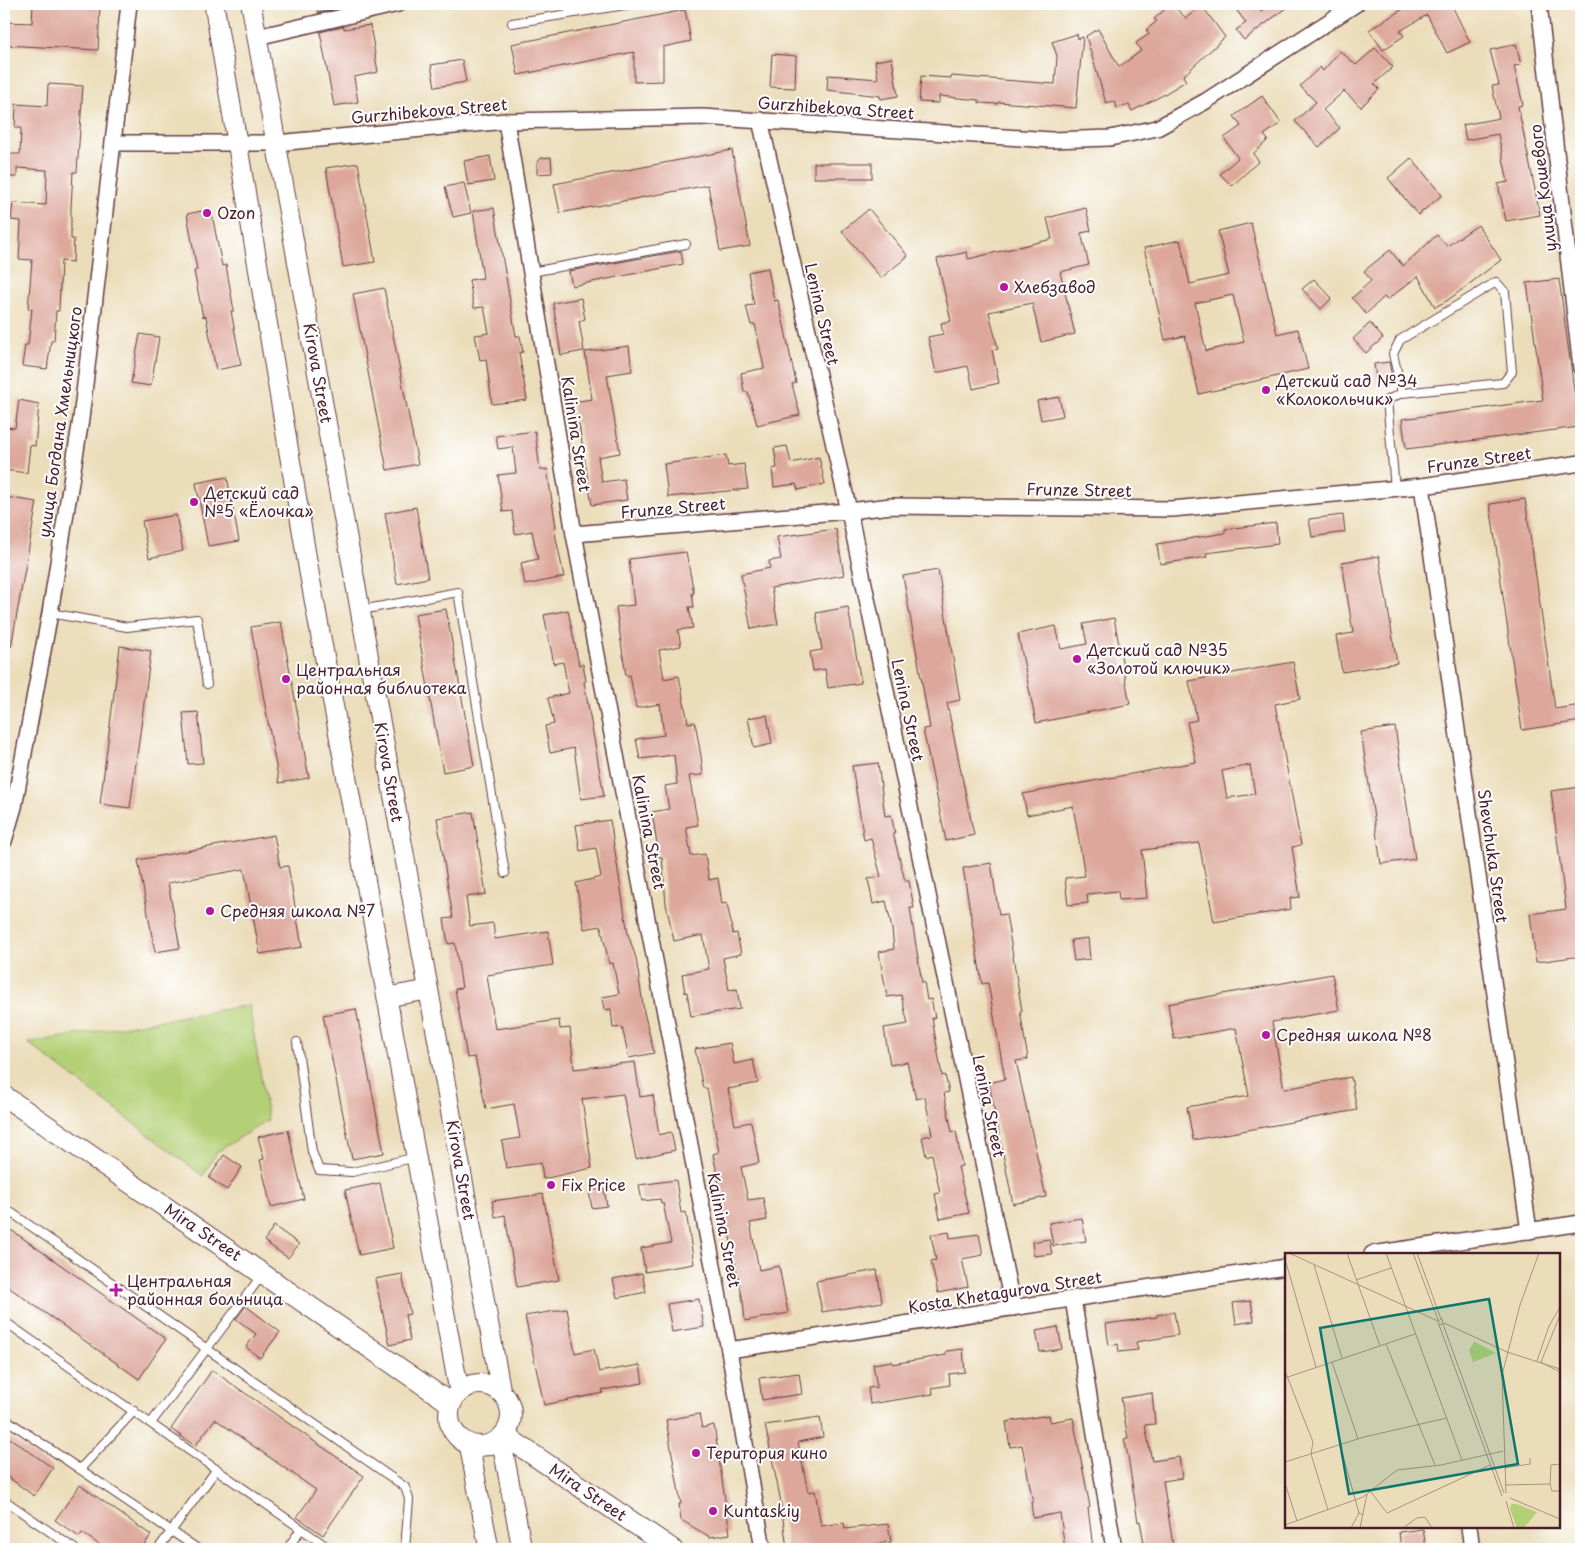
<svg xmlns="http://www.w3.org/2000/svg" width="1585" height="1553" font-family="'Playpen Sans',sans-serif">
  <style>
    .pitch { fill: #b4d076; stroke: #7f7850 }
    .building { fill: #dda89b; fill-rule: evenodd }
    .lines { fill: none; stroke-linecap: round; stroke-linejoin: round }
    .service-casing { stroke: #623c40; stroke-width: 10 }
    .minor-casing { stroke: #623c40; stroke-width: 18 }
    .tertiary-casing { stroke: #623c40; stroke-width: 21 }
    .secondary-casing { stroke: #623c40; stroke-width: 22 }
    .service { stroke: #fff; stroke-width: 8 }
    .minor { stroke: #fff; stroke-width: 15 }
    .tertiary { stroke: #fff; stroke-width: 19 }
    .secondary { stroke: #fff; stroke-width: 20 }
    .poi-dot { fill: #b5179e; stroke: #fff; stroke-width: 2 }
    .labels { text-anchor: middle; stroke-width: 4; stroke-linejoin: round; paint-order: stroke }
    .street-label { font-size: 16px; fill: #4a1f2b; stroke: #fff }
    .poi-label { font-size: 16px; fill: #4a1f2b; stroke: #fff; text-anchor: start }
    .inset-road { fill: none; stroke: #ab9181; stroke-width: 1 }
    .view { fill: #0f766e; fill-opacity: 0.15; stroke: #0f766e; stroke-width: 2.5 }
    .inset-edge { fill: none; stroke: #4a1f2b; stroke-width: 2.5 }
  </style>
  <rect width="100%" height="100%" fill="#fff"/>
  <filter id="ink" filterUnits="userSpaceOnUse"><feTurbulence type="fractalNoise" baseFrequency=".02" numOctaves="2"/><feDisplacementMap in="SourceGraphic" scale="10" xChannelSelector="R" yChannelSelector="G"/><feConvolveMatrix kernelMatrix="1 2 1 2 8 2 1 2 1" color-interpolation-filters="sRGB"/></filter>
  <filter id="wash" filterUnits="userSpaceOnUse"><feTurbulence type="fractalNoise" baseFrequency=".0096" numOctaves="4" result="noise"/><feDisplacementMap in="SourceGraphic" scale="20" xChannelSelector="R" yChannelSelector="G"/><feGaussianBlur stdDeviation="1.12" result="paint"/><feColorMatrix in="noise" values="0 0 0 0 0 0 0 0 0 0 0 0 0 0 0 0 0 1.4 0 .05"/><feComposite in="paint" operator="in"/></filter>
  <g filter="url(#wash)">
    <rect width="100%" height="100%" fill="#ebddba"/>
    <polygon class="pitch" points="249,1005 268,1120 217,1152 203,1176 28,1043"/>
    <g id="blocks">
      <g class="building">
        <polygon points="33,4 100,4 98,50 4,45 4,22 32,23"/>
        <polygon points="317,4 339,4 340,8 318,13"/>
        <polygon points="1171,4 1186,18 1202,6 1225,37 1183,76 1186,81 1163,95 1132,111 1129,105 1117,108 1115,101 1106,103 1086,36 1098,29 1119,67 1141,51 1136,43 1149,34 1146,30 1157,21 1154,19"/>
        <polygon points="1232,4 1256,4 1261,11 1270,4 1291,4 1244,40 1236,30 1246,23"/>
        <polygon points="1411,4 1451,4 1470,42 1447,53 1427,15 1400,31 1404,36 1383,50 1369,30"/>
        <polygon points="685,10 691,41 663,47 663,81 634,82 634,52 518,75 512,44"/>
        <polygon points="370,25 378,72 354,77 358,102 334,106 320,32 344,26 344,29"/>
        <polygon points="1077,34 1078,39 1083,37 1076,108 998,102 998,104 979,103 979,100 939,96 939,103 919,102 921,76 951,78 951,76 1055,84 1057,56 1052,42"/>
        <polygon points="1516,44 1521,65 1514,66 1523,105 1518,106 1540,215 1506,221 1498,184 1508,182 1498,134 1466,140 1463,125 1499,118 1492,86 1499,85 1490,50"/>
        <polygon points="1375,48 1393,67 1374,84 1379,89 1361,107 1344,91 1323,110 1340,128 1319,147 1295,121 1316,102 1300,86 1320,67 1323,71 1340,51 1356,65"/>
        <polygon points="772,54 796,56 795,88 770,87"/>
        <polygon points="892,58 898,96 881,99 880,96 827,90 828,75 878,79 875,61"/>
        <polygon points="462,60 466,82 435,87 431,65"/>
        <polygon points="48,84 83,86 77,172 73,172 71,207 71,239 74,239 73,262 61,261 59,311 56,311 54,341 51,341 47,369 22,366 25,345 28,345 32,309 28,309 32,260 19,259 21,221 11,220 13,203 46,205 47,170 17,168 17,177 4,177 4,154 20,154 21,128 15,128 16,104 47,106"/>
        <polygon points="1262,96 1281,123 1264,135 1268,140 1253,154 1259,161 1232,186 1220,174 1238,158 1224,138 1241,126 1234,116"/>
        <polygon points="732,150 750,246 720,251 708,185 560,213 554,184"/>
        <polygon points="490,156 494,181 468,185 464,161"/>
        <polygon points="551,157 552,173 537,174 537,163 541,158"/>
        <polygon points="1411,158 1442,195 1418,215 1388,178"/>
        <polygon points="358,163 375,262 343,267 326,168"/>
        <rect x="814" y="163" width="58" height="15"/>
        <polygon points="464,183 471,213 453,217 445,187"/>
        <polygon points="494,208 516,336 520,336 523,352 519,353 527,400 492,404 486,359 480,360 475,335 489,333 484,307 474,308 469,280 483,278 473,211"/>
        <polygon points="1086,208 1091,231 1081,233 1089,265 1060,272 1075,334 1041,342 1032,303 989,312 998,349 992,350 999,383 973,389 968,366 936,373 928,337 943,334 941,323 951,321 937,259 967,252 968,259 1052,239 1047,218"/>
        <polygon points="211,209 222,266 226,265 234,311 231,311 241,365 216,370 206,316 203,317 194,271 197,270 187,214"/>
        <polygon points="869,209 908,256 881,278 842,231"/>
        <path d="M1251,223L1277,334L1298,329L1308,369L1199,394L1185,336L1165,340L1144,248L1180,240L1190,284L1229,275L1218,231ZM1233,295L1244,342L1206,351L1195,303Z"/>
        <polygon points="1478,225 1501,260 1448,300 1435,307 1418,276 1387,300 1384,297 1366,314 1352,298 1371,281 1364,271 1390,250 1403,266 1437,235 1447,246"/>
        <polygon points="681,251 683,264 572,286 569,271"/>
        <polygon points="768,268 774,301 778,300 785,330 796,383 792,384 800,415 757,425 748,392 744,392 741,373 764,368 755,324 751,325 746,306 754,305 748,272"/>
        <polygon points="1314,279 1332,298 1321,309 1302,289"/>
        <polygon points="1559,279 1579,427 1406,449 1402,419 1543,400 1527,283"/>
        <polygon points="384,288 418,464 387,470 353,294"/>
        <polygon points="581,298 585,319 579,321 584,351 561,355 553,303"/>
        <polygon points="1370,323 1383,338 1366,353 1353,339"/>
        <polygon points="140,334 159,337 151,386 131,383"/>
        <polygon points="629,346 632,371 607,375 620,453 598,457 602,482 624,479 627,500 592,505 579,424 576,424 572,402 592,399 585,352"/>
        <polygon points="1389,362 1393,382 1377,385 1374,364"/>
        <polygon points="1059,397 1063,416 1041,420 1037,401"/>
        <polygon points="19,400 39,404 35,446 30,445 27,473 4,470 4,427 15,428"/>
        <polygon points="535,431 540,470 547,469 556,527 554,528 564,577 525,585 521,563 538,559 532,531 515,534 512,511 503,512 498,475 516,473 513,447 498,449 496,436"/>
        <polygon points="787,446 791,463 819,457 825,484 798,490 796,484 774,487 772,469 777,468 774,448"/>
        <polygon points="726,455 728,466 744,464 748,489 668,497 664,464"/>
        <polygon points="227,477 239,541 208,546 196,483"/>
        <polygon points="5,497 37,502 11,647 4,647"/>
        <polygon points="1525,499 1555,709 1581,705 1581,721 1522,730 1490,504"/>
        <polygon points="416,507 428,578 397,584 385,513"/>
        <polygon points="176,515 183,551 149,558 142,521"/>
        <polygon points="1343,515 1345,532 1312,537 1309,519"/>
        <polygon points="1276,523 1278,544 1206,553 1207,557 1160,564 1157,544 1225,533 1225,529"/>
        <polygon points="836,529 844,575 771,588 778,624 751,629 741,574 770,568 769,561 781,559 777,537"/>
        <polygon points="686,552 694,593 692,593 694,607 689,607 693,628 678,630 681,646 659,650 664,679 679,676 688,723 695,722 701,756 703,775 689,776 698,825 686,827 691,856 705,854 709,880 718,878 722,904 727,903 733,934 737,933 741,954 723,958 729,990 737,989 740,1009 691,1016 687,992 685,993 682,974 709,969 703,935 674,941 666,904 662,857 659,857 652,812 669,809 665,786 677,784 674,755 640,759 636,739 664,735 660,704 636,708 630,675 626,676 616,607 634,605 629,559"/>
        <polygon points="1379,556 1397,663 1342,672 1336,636 1353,633 1342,562"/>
        <polygon points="938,570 960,700 947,703 974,835 946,841 923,729 930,728 903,576"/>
        <polygon points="848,607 861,683 828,688 825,669 813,671 810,652 822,650 816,613"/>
        <polygon points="446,609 474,766 443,772 415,614"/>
        <polygon points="568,610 579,665 583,664 586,681 584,682 604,796 581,799 574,748 550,753 545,726 554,724 548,698 569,693 563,662 554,664 544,615"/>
        <polygon points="1114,618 1130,704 1036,723 1018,634 1056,626 1061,649 1087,644 1083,624"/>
        <polygon points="281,622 309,778 279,783 251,627"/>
        <polygon points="120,646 151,651 130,808 100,804"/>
        <path d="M1293,662L1300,699L1275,704L1301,845L1292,847L1300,897L1290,898L1291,909L1214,922L1199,843L1142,850L1147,898L1119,900L1118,891L1087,894L1088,903L1068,905L1065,878L1085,876L1073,806L1027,815L1023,794L1196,762L1187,722L1197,720L1189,681ZM1250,765L1255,794L1227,798L1222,771Z"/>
        <polygon points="198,712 203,763 188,764 183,713"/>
        <polygon points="767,715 772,744 754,748 748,718"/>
        <polygon points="1395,727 1415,859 1381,864 1361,732"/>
        <polygon points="878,763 885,816 891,815 895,833 893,833 905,881 909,881 914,908 910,908 922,983 924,982 927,1000 931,999 935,1018 932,1018 942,1076 945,1075 949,1092 944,1093 952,1132 956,1131 962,1166 958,1167 969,1213 940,1219 935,1194 940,1193 932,1154 926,1156 922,1137 932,1135 925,1097 916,1099 907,1062 890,1065 884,1028 908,1024 901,995 887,997 879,952 894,949 892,929 886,901 873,904 868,879 881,877 871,838 864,840 852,766"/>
        <polygon points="1581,787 1581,956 1536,962 1530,914 1566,909 1551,791"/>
        <polygon points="473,812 486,894 466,897 470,926 493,923 495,939 548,931 553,965 487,975 495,1029 559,1020 560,1029 570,1028 574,1069 635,1062 640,1097 653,1095 659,1135 671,1132 675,1150 636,1159 623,1094 582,1099 592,1168 543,1179 541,1163 506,1168 502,1141 520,1138 514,1104 486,1109 475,1057 467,1058 455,989 462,988 455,943 448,944 444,919 453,918 437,818"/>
        <polygon points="610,820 628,934 636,958 644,1012 654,1053 629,1058 622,1027 613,1028 611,1009 604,1010 602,997 619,994 613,963 609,964 601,926 584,929 576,883 601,877 596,848 580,851 576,825"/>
        <polygon points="274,835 280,867 288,866 302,947 260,954 244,869 168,883 180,948 155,952 138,860"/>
        <polygon points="991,863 999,915 1006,914 1022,1011 1020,1011 1028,1059 1016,1061 1046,1197 1013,1204 989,1083 1005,1079 988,983 982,984 963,868"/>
        <polygon points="1088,938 1090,959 1074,961 1071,940"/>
        <polygon points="1332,974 1339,1010 1272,1022 1284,1089 1351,1077 1357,1110 1193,1140 1187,1107 1249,1096 1236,1028 1174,1039 1168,1004"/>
        <polygon points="356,1009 384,1153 352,1159 323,1015"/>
        <polygon points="730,1043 734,1064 753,1060 758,1083 728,1089 735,1125 751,1122 755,1141 759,1163 741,1167 748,1200 763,1198 767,1220 750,1223 759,1270 779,1266 788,1313 745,1321 743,1301 713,1154 719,1152 707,1088 703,1088 695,1049"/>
        <polygon points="288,1130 304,1199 271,1207 260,1160 264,1159 258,1137"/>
        <polygon points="224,1155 242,1167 227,1190 209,1178"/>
        <polygon points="676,1180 681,1213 686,1212 694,1264 645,1272 641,1248 671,1243 663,1203 661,1203 660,1199 642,1201 639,1185"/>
        <polygon points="380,1183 393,1248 359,1255 345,1190"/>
        <polygon points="604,1189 607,1206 592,1208 589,1191"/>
        <polygon points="543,1194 559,1280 517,1287 505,1215 495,1217 492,1201"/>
        <polygon points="1082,1218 1086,1241 1053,1246 1049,1223"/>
        <polygon points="4,1225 166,1339 139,1379 4,1284"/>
        <polygon points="274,1226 299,1244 288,1258 264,1241"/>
        <polygon points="949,1232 950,1238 979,1234 983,1255 962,1259 968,1287 938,1293 931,1261 936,1260 931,1235"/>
        <polygon points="1049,1239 1052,1254 1034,1256 1032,1242"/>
        <polygon points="877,1270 882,1302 822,1312 816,1281"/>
        <polygon points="642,1273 646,1292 617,1298 613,1279"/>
        <polygon points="402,1274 410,1314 405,1315 410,1340 390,1345 375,1279"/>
        <polygon points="699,1299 704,1327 672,1332 667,1304"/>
        <polygon points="1251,1301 1254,1321 1236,1324 1233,1303"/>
        <polygon points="246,1306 280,1332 260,1358 246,1347 256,1334 236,1319"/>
        <polygon points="567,1309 575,1353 594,1349 599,1372 640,1365 643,1383 602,1390 603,1393 544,1405 525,1316"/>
        <polygon points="1174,1312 1178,1335 1136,1342 1138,1350 1119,1352 1118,1344 1109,1346 1106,1324 1157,1317 1157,1315"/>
        <polygon points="1058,1327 1062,1349 1040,1352 1036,1331"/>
        <polygon points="963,1349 965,1372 949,1374 950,1385 932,1388 933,1394 870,1404 868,1388 877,1387 873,1364 892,1361 892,1364 946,1355 946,1351"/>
        <polygon points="212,1370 364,1476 323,1535 297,1517 316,1490 215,1419 195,1446 171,1429"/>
        <polygon points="799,1373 802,1394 762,1400 759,1378"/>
        <polygon points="1152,1393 1155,1424 1145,1425 1152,1461 1179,1457 1182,1478 1163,1481 1173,1545 1145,1549 1140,1521 1138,1522 1128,1456 1124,1439 1128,1438 1121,1398"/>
        <polygon points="699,1414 702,1428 714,1425 730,1534 710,1537 681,1520 679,1504 681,1504 666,1420"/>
        <polygon points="1049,1415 1050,1422 1073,1418 1090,1507 1088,1508 1093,1549 1065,1549 1060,1513 1033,1518 1031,1502 1033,1502 1022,1445 1010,1447 1006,1422"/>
        <polygon points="820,1417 823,1437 798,1442 808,1492 815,1491 821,1526 844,1523 845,1529 888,1524 891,1542 836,1549 787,1549 780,1497 765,1425"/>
        <polygon points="4,1434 53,1468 34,1496 4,1474"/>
        <polygon points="80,1485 151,1535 141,1549 106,1549 82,1533 79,1537 55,1520"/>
        <polygon points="1423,1529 1426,1547 1401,1549 1399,1532"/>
      </g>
    </g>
  </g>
  <g filter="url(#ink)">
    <use href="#blocks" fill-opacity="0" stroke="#623c40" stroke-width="1"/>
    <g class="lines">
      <g class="service-casing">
        <g id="service">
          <polyline points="512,23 631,4"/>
          <polyline points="531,272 686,244"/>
          <polygon points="1496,282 1505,292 1512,372 1503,383 1402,393 1393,354 1400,340"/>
          <polyline points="1395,489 1387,400 1402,393"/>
          <polyline points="361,610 458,592 505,873"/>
          <polyline points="50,613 127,627 197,619 207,684"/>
          <polyline points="297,1042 312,1152 319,1170 352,1172 417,1157"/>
          <polyline points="12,1213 405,1487 409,1499 405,1549"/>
          <polyline points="4,1321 330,1549"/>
          <polyline points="4,1418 198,1549"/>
          <polyline points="151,1423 262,1275"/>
          <polyline points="80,1469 134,1411"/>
          <polyline points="4,1500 75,1549"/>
          <polyline points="158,1549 217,1469"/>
          <polyline points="287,1549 301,1529"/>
        </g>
      </g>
      <g class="minor-casing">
        <g id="minor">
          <polyline points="1539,4 1581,368"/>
          <polyline points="257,37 398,4"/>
          <polyline points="760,120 849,511 1013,1308"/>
          <polyline points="506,121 574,534 729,1350 763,1549"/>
          <polyline points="113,143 277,143 506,121 703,117 1051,140 1110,138 1157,128 1206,101 1356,4"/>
          <polyline points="1422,486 1529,1231"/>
          <polyline points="574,534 849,511 891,506 1172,509 1422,486 1581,463"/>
          <polyline points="4,841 14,807 50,613 81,419 129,4"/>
          <polyline points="1372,1254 1581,1223"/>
          <polyline points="1073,1299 1114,1549"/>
          <polyline points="729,1350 1286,1267"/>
          <polyline points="1469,1527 1472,1549"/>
        </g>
      </g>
      <g class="tertiary-casing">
        <g id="tertiary">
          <polyline points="214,4 309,572 459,1391"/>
          <polyline points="251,4 501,1392"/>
          <polyline points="387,997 428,990"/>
          <polyline points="501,1438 522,1549"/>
          <polyline points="469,1444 489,1549"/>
        </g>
      </g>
      <g class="secondary-casing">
        <g id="secondary">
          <polyline points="4,1096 450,1403"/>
          <circle cx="480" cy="1415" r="31"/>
          <polyline points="504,1435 672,1549"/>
        </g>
      </g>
      <use href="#service" class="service"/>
      <use href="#minor" class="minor"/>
      <use href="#tertiary" class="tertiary"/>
      <use href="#secondary" class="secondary"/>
    </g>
  </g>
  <g class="poi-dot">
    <circle cx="207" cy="213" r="5"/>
    <circle cx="1004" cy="287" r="5"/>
    <circle cx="1266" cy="390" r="5"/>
    <circle cx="194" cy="502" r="5"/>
    <circle cx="1077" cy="659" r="5"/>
    <circle cx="286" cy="679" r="5"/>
    <circle cx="210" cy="911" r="5"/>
    <circle cx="1266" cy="1035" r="5"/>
    <circle cx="551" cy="1185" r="5"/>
    <path d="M113.5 1282.5h5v5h5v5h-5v5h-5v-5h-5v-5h5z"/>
    <circle cx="696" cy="1453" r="5"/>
    <circle cx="713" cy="1511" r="5"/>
  </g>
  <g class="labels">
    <g class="street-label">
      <text transform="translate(836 108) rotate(4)" y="6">Gurzhibekova Street</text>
      <text transform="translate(429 111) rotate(-5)" y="6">Gurzhibekova Street</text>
      <text transform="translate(1543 188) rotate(-97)" y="6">улица Кошевого</text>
      <text transform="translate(822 314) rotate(77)" y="6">Lenina Street</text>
      <text transform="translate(318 373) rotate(80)" y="6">Kirova Street</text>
      <text transform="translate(60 422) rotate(-82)" y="6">улица Богдана Хмельницкого</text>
      <text transform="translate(576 434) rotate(81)" y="6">Kalinina Street</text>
      <text transform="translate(1479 460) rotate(-8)" y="6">Frunze Street</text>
      <text transform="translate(1079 490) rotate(1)" y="6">Frunze Street</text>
      <text transform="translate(673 508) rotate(-5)" y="6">Frunze Street</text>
      <text transform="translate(908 710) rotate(78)" y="6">Lenina Street</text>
      <text transform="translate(389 772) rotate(80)" y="6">Kirova Street</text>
      <text transform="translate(649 832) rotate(79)" y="6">Kalinina Street</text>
      <text transform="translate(1493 856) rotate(82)" y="6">Shevchuka Street</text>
      <text transform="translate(989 1106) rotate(78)" y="6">Lenina Street</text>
      <text transform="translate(461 1170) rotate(80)" y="6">Kirova Street</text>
      <text transform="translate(724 1230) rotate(79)" y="6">Kalinina Street</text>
      <text transform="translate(203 1232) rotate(34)" y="6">Mira Street</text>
      <text transform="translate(1005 1292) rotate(-9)" y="6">Kosta Khetagurova Street</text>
      <text transform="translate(588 1492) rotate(34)" y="6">Mira Street</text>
    </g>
    <g class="poi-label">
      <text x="217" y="219">Ozon</text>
      <text x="1014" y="293">Хлебзавод</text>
      <text x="1276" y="387">Детский сад №34<tspan x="1276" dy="18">«Колокольчик»</tspan></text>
      <text x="204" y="499">Детский сад<tspan x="204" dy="18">№5 «Ёлочка»</tspan></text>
      <text x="1087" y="656">Детский сад №35<tspan x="1087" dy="18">«Золотой ключик»</tspan></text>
      <text x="296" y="676">Центральная<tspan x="296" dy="18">районная библиотека</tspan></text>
      <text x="220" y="917">Средняя школа №7</text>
      <text x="1276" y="1041">Средняя школа №8</text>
      <text x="561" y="1191">Fix Price</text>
      <text x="127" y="1287">Центральная<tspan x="127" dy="18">районная больница</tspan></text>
      <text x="706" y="1459">Територия кино</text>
      <text x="723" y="1517">Kuntaskiy</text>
    </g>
  </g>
  <g transform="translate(1285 1253)">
    <rect width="275" height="275" fill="#ebddba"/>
    <path d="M231,251L252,259L239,275H232L225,256L226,251Z" fill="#b4d076"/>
    <path d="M189,89H190L211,100L188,109L184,97Z" fill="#b4d076"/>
    <path class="inset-road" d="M4,0L153,68L157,66L158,71L154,72L153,68M62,0L95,93M101,0L177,207M128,0L153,67M132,0L156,66M0,6L31,114M29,12L57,105M71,27L106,15M159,70L222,99L275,116M158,71L219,240M154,72L217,243M101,91L150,212M252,108L264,73L275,54M47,109L73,186M255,109L275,119M256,109L275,62M0,118L28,189L26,201L43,257M0,125L130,81M55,192L74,260L78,262M0,209L79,184L162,165M219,215L245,211V205M0,230L12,268M265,231L266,212L275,211M265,231L267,238H275M220,232L265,231M86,239L102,260L205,212M221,240L217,122L235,52L254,0M225,245L275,266M221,248L229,275M0,272L78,244L112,217L156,212L218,198M66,275L74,260M75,275L82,241M118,275L132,265L140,264L147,275"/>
    <path class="view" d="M204,46L233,211L64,241L35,75Z"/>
    <rect width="275" height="275" class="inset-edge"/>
  </g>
  <rect width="1585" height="1553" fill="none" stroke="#fff" stroke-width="20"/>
</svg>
